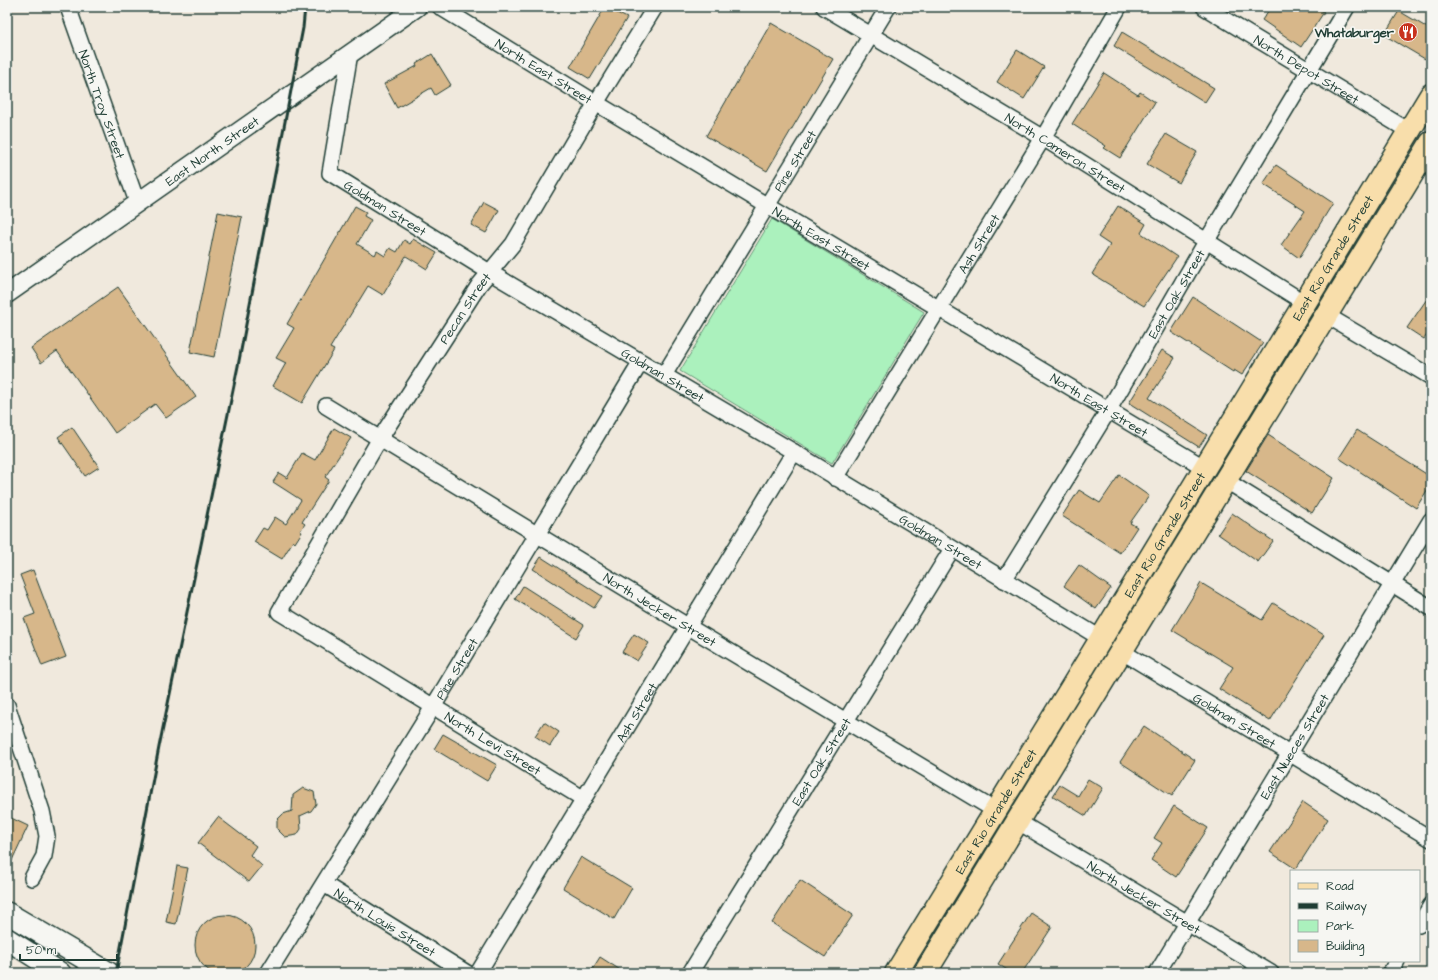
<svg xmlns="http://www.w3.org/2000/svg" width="1438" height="980" font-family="'Architects Daughter',sans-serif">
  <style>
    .green { fill: #abf1bd; stroke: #659778 }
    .building { fill: #d7b78a; stroke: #1f3d34 }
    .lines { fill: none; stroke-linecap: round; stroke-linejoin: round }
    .minor-casing { stroke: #1f3d34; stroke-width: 18 }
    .tertiary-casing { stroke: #1f3d34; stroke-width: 21 }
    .secondary-casing { stroke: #1f3d34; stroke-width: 24 }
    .primary-casing { stroke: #1f3d34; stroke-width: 25 }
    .minor { stroke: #f6f6f2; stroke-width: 15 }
    .tertiary { stroke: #f6f6f2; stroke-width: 18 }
    .secondary { stroke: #f6f6f2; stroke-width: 21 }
    .primary { stroke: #f8deab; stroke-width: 22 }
    .rail { stroke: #1f3d34; stroke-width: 3 }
    .labels { text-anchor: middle; stroke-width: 3.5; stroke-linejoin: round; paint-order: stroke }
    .poi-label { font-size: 13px; font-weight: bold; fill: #1f3d34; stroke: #f6f6f2; text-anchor: end }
    .street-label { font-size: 13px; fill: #1f3d34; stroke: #f6f6f2 }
  </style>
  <rect width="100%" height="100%" fill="#f0e9dd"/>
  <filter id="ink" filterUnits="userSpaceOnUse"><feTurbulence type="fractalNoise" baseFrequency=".025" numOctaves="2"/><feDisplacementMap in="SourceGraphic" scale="8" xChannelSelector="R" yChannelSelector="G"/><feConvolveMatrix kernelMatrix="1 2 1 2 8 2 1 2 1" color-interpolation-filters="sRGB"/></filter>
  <g filter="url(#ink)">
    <polygon class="green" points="772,219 924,312 832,463 680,371"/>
    <g class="building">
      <polygon points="605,7 627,18 590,79 570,67"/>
      <polygon points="1271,7 1316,7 1324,12 1301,47 1262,20"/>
      <polygon points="1399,11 1431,30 1431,49 1425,59 1384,35"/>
      <polygon points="771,23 833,59 767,171 706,136"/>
      <polygon points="1122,32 1214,88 1205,102 1114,46"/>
      <polygon points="1017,50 1044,67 1024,99 997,82"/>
      <polygon points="432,54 451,85 435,95 431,88 397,108 384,84 417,66 416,64"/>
      <polygon points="1104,73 1138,95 1140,92 1155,102 1120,158 1104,148 1106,146 1072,124"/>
      <polygon points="1166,134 1197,152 1179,183 1147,164"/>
      <polygon points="1276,165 1333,203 1299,258 1281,245 1305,211 1263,184"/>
      <polygon points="484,202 499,210 486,233 471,225"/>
      <polygon points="355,206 366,212 364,216 371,220 357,244 375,255 377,251 385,256 390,248 397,252 404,240 410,244 413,239 437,253 427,269 406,256 383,295 368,286 330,348 334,350 302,403 273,386 286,363 276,358 294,328 287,324"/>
      <polygon points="1118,206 1146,224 1141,233 1177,257 1144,306 1092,274 1110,245 1098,237"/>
      <polygon points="218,212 242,217 214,357 190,352"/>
      <polygon points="118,287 196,397 166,418 155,404 115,433 57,351 41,363 31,348"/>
      <polygon points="1431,293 1431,329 1424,339 1407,328"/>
      <polygon points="1193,297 1263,343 1242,375 1234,370 1233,372 1171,332"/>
      <polygon points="1162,350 1175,358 1149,398 1207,435 1199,447 1129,403"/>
      <polygon points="72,427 99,467 85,476 58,437"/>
      <polygon points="334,428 351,438 325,477 329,480 302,522 305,524 300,531 302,532 295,543 293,541 282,559 254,542 263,528 267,530 275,517 286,524 301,500 273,482 279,473 287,478 302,453 315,460"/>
      <polygon points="1357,430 1431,477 1431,484 1416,508 1339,458"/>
      <polygon points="1268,435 1334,478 1312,513 1246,471"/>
      <polygon points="1119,475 1149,496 1130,523 1137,527 1120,553 1062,516 1079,490 1100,503"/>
      <polygon points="1232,513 1273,541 1258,562 1218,534"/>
      <polygon points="541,557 602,596 594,608 533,569"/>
      <polygon points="1079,565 1111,588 1096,609 1064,586"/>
      <polygon points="33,570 66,657 42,666 24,618 35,614 20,575"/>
      <polygon points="1201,583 1262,620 1273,603 1324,635 1270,721 1219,689 1233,667 1172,630"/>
      <polygon points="523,586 584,625 576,638 515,599"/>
      <polygon points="634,634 649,643 637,661 622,652"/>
      <polygon points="544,722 559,732 550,746 535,736"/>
      <polygon points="1144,726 1195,760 1172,796 1120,762"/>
      <polygon points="443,734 497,765 487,781 434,749"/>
      <polygon points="1088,779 1103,788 1086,816 1053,796 1060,785 1078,796"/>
      <polygon points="303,788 314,792 316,804 311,811 300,816 301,829 297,835 285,837 277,829 277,820 283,814 292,811 293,795"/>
      <polygon points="1303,802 1328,819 1296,869 1270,852"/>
      <polygon points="1174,806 1208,828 1176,877 1151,860 1162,843 1154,838"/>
      <polygon points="7,816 28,826 7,871"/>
      <polygon points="218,817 256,846 250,855 262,866 249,882 198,843"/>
      <polygon points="581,857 632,888 614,919 563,888"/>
      <polygon points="177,866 188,868 176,924 166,922"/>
      <polygon points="800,880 853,915 825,957 772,923"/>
      <polygon points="1031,913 1052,927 1022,973 1012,973 998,964"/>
      <circle cx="225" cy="945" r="30"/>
      <polygon points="600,957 625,973 590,973"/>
    </g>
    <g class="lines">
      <g class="minor-casing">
        <g id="minor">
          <path id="s1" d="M68,7L137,202"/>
          <path id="s2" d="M440,7L596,103L1205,468"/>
          <path id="s3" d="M824,7L1043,138L1305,303"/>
          <path id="s4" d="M1204,7L1409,131"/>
          <path id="s5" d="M350,53L330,173L491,273L794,452L1102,639"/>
          <polyline points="1326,315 1431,377"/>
          <path id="s6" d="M664,375L888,7"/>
          <path id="s7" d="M326,406L689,627L996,811"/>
          <path id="s8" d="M835,478L1043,138L1119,7"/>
          <polyline points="1225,480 1431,608"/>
          <path id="s9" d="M1004,580L1108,411L1207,240L1347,7"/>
          <path id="s10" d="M1121,651L1431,839"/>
          <polyline points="7,705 42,811 47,836 44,856 32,878"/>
          <path id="s11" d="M584,799L279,612L379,440L479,285L513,244L596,103L655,7"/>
          <path id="s12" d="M1017,821L1271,973"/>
          <path id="s13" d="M324,884L467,973"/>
          <polyline points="1419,925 1431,905"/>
          <path id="s14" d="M268,973L433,707L641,362"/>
          <path id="s15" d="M478,973L794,452"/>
          <path id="s16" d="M690,973L952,549"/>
          <path id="s17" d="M1157,973L1431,520"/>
          <polyline points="1390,973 1397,961"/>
        </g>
      </g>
      <g class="tertiary-casing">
        <g id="tertiary">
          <path id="s18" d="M7,294L417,7"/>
        </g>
      </g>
      <g class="secondary-casing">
        <g id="secondary">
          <polyline points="7,913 109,973"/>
          <polyline points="7,939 60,973"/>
        </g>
      </g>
      <g class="primary-casing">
        <g id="primary">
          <path id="s19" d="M896,973L1073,685L1431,95"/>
          <polyline points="925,973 1431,143"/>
        </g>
      </g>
      <use href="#minor" class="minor"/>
      <use href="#tertiary" class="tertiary"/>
      <use href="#secondary" class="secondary"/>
      <use href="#primary" class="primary"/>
      <polyline class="rail" points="116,973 159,747 238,366 303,28 305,7"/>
    </g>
  </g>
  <defs>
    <g id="restaurant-disc" transform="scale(1)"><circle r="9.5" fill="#c8321e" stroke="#f6f6f2"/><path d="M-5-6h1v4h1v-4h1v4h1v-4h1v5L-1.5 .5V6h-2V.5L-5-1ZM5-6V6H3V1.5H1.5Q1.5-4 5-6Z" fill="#fff"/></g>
  </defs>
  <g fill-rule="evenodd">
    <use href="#restaurant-disc" x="1408" y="32"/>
  </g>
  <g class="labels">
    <g class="poi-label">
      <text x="1394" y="37">Whataburger</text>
    </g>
    <g class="street-label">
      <text dy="5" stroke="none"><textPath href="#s4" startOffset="120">North Depot Street</textPath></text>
      <text dy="5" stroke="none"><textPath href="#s2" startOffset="122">North East Street</textPath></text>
      <text dy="5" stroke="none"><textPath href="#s1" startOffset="103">North Troy Street</textPath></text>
      <text dy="5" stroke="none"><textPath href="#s18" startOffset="250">East North Street</textPath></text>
      <text dy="5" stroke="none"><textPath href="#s3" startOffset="282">North Cameron Street</textPath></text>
      <text dy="5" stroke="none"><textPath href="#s6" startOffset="251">Pine Street</textPath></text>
      <text dy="5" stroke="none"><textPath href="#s5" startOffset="187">Goldman Street</textPath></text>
      <text dy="5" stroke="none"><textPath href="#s2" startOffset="446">North East Street</textPath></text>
      <text dy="5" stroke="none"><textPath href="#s8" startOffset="275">Ash Street</textPath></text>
      <text dy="5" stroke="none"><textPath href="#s19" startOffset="838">East Rio Grande Street</textPath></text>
      <text dy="5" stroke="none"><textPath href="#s9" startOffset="334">East Oak Street</textPath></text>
      <text dy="5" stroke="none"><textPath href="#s11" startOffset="714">Pecan Street</textPath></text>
      <text dy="5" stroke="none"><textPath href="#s5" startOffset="511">Goldman Street</textPath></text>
      <text dy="5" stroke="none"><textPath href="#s2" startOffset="770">North East Street</textPath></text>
      <text dy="5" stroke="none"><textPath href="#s19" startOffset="514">East Rio Grande Street</textPath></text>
      <text dy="5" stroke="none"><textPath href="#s5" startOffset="835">Goldman Street</textPath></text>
      <text dy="5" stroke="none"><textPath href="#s7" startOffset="391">North Jecker Street</textPath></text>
      <text dy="5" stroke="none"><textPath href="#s14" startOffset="358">Pine Street</textPath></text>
      <text dy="5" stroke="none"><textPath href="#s15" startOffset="305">Ash Street</textPath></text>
      <text dy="5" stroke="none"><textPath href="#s10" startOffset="133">Goldman Street</textPath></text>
      <text transform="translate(493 743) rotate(31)" y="5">North Levi Street</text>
      <text dy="5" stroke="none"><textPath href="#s17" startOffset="265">East Nueces Street</textPath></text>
      <text dy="5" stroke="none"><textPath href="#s16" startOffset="249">East Oak Street</textPath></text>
      <text dy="5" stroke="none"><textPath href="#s19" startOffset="190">East Rio Grande Street</textPath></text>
      <text dy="5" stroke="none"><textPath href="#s12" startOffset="148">North Jecker Street</textPath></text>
      <text dy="5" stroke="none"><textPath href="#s13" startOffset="72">North Louis Street</textPath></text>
    </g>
  </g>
  <rect width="1438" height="980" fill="none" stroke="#f6f6f2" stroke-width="24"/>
  <rect x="12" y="12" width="1414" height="956" fill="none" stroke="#1f3d34" stroke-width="1.5" filter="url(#ink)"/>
  <rect x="1290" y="870" width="130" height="92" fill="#f6f6f2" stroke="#a0aca6"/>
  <rect x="1298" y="883" width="20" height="6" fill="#f8deab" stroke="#a0aca6"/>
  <text x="1326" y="890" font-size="12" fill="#1f3d34">Road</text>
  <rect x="1298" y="903" width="20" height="6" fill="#1f3d34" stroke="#a0aca6"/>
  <text x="1326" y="910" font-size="12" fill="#1f3d34">Railway</text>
  <rect x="1298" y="920" width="20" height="12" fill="#abf1bd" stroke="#a0aca6"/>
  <text x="1326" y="930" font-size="12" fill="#1f3d34">Park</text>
  <rect x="1298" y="940" width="20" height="12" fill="#d7b78a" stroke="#a0aca6"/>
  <text x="1326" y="950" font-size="12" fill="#1f3d34">Building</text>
  <path d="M20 954v6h97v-6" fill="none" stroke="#1f3d34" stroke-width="2"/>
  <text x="26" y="954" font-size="12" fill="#1f3d34" stroke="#f6f6f2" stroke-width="3" paint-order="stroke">50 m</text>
</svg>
